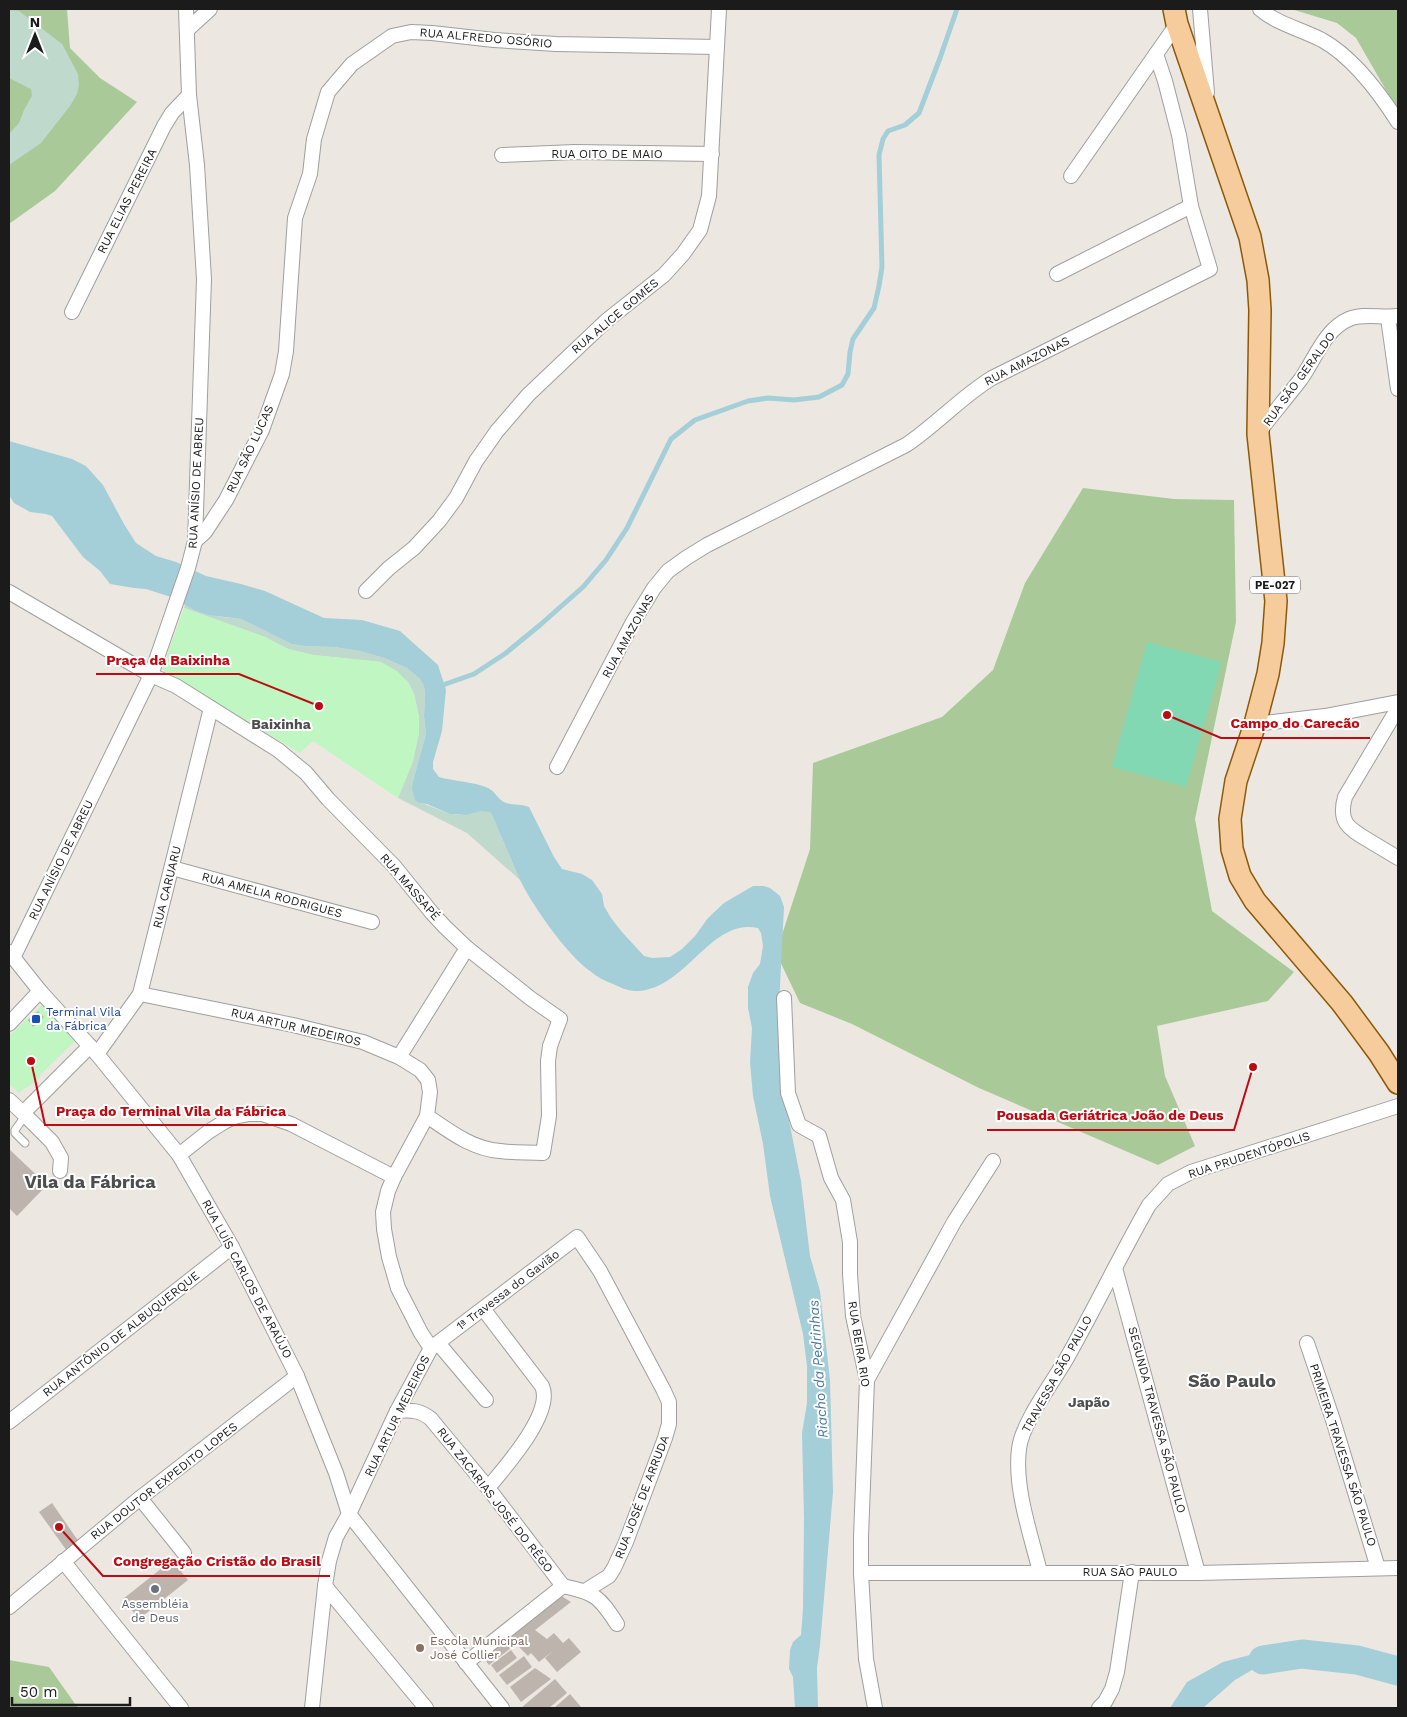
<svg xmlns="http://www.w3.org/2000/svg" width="1407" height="1717" font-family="'Work Sans',sans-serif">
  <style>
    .forest { fill: #a9ca98 }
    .wetland { fill: #bfdacc }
    .park { fill: #bff6c2 }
    .pitch { fill: #83d8b4 }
    .water { fill: #a4ced8 }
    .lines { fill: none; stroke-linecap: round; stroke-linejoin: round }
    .stream { stroke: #a4ced8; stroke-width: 5 }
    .river { stroke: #a4ced8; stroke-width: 29 }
    .building { fill: #bdb4ae }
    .lane-casing { stroke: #9f9f9f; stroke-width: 9 }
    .street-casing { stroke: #9f9f9f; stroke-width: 16 }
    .primary-casing { stroke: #8b5a08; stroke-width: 24 }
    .lane { stroke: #fff; stroke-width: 7 }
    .street { stroke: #fff; stroke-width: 14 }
    .primary { stroke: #f6cc9d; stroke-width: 21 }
    .transit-dot { fill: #1a4fb4; stroke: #fff; stroke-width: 2 }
    .worship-dot { fill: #6b7280; stroke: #fff; stroke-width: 2 }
    .education-dot { fill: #8d6e63; stroke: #fff; stroke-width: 2 }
    .labels { text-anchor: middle; stroke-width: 4; stroke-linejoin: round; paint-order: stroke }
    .shield { fill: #fff; stroke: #5f5f5f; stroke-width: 1 }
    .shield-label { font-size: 11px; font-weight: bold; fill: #1b1b1b }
    .street-label { font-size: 12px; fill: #1b1b1b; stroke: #fff }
    .transit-label { font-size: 12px; fill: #164399; stroke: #fff; text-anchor: start }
    .worship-label { font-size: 12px; fill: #5b616d; stroke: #fff }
    .education-label { font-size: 12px; fill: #785e54; stroke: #fff; text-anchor: start }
    .neighbourhood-label { font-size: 14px; font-weight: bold; fill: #4e4e4e; stroke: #fff }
    .water-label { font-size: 14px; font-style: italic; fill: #4b789e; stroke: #fff }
    .district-label { font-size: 18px; font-weight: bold; fill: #4e4e4e; stroke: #fff }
    .leader { fill: none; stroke: #bc0b12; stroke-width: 2 }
    .callout-dot { fill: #bc0b12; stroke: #fff; stroke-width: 2 }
    .callout-label { font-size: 14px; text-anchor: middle; font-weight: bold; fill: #bc0b12; stroke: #fff; stroke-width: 4; stroke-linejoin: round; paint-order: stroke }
  </style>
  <rect width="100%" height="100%" fill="#ece8e1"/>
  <g class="forest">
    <polygon points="9,9 67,9 70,48 100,78 137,102 55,191 9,224"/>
    <polygon points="1291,9 1398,9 1398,111 1356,38 1337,23"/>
    <polygon points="1083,488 1174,499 1234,500 1236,622 1195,819 1212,911 1294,972 1268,1001 1157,1026 1165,1076 1195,1146 1158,1165 979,1088 852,1024 800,1003 776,953 810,849 813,763 942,717 993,670 1025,583"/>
    <polygon points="9,1660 49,1667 78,1708 9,1708"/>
  </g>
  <g class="wetland">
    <polygon points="9,10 19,11 62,44 78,74 79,85 77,94 70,106 41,143 9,165 9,134 19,123 24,110 32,96 31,89 9,78"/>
    <path d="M185,604L196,611L222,617L241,619L293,644L304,646L334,647L360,651L384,658L407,668L420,679L424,686L425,696L424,716L426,734L413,781L419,803C433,805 445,815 460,815C470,816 480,808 490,812L496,821L500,834L520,880L467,833L398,798L413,761L419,717L414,694L408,682L381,662L313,655L288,649L265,637L184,608Z"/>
  </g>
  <g class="park">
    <polygon points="184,608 265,637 288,649 313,655 381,662 397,671 408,682 414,694 419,717 419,734 413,761 398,798 313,741 300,753 162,669"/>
    <polygon points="42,1005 77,1039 40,1075 40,1078 19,1093 9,1084 9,1036"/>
  </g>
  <polygon class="pitch" points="1147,642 1222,662 1186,787 1112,767"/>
  <g class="water">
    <path d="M9,441L72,459L86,466L103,485L124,524L136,543L156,556L176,562L206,576L241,584L265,591L324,618L362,620L400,631L438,665L446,690L442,731L433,762V769L439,777C453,781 475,782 488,788C496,792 498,800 506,803C513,805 521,804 529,807L554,857L562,869L582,874L592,880L602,894L604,906L611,918L622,932L644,956L652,958L670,957L682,949L695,936L708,918L724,903L753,886H764L770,888L780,896L784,907L779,1006L781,1080L801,1181L810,1256L820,1291L830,1380L833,1492L820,1645L817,1668L818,1708H795L793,1677L789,1669L790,1650L793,1642L801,1635L803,1608L804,1520L802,1433L807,1403V1366L803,1334L770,1196L763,1144L753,1096L750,1062L752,1028L748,1008V987L753,973L760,964L763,946L761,933L758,928C710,917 686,991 635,991C627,991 620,987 613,984C605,981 597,977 590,971C566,954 532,905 519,878C513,864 507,850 501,836C497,828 496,820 490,812L481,811L466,815L450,814L427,804L419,803L415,800L412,789L413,781L426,734L424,716L425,696L424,686L420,679L407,668L384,658L360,651L334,647L304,646L292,644L241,619L209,615L196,611L171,597L146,589L134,588L110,584L100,571L83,557L52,516L46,514L30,512L14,503L9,495Z"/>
    <polygon points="1302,1654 1257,1667 1235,1680 1203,1708 1170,1708 1187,1682 1223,1662 1250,1655"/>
  </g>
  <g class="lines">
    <polyline class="stream" points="440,686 474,674 506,653 540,625 583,587 606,560 627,528 671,439 695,420 748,401 768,398 794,400 819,397 842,385 848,374 850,352 853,339 874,308 879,286 882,267 879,155 883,139 888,131 905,125 919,113 940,58 957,9"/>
    <polyline class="river" points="1263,1660 1302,1654 1357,1660 1398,1671"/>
  </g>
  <g class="building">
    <polygon points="38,1011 44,1017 33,1027 28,1020"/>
    <polygon points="9,1149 47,1185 17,1216 9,1208"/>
    <polygon points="52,1503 79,1542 67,1551 39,1512"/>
    <polygon points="172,1560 188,1580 139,1619 123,1599"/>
    <polygon points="560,1595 571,1602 535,1630 547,1639 554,1633 563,1643 569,1638 581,1652 557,1672 545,1658 554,1650 539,1662 531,1653 528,1656 516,1644 489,1665 481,1655"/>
    <polygon points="511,1650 517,1658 497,1673 491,1665"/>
    <polygon points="524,1656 532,1667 507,1685 499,1675"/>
    <polygon points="535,1668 551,1679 521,1702 510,1687"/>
    <polygon points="555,1679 567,1693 549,1708 521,1708"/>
    <polygon points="570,1694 582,1708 554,1708"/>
  </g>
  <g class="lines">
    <g class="lane-casing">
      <polyline id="lane" points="25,1116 15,1130 15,1133 25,1143"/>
    </g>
    <g class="street-casing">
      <g id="street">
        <polyline points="1200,9 1207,93"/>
        <path d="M1260,9C1277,24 1301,29 1322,40C1354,58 1379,92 1398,122"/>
        <polyline points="187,30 210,9"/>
        <polyline points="502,155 575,152 712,154"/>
        <polyline points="1071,176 1156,54"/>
        <polyline points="1057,274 1191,206"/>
        <polyline points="72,312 164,126 172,113 189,95"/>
        <polyline points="1388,318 1398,389"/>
        <path d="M1258,433C1272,415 1287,397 1301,379C1315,359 1325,329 1349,319C1363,313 1382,318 1398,316"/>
        <polyline points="195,541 205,532 226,500 262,430 282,374 286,351 295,218 310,174 314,139 328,92 352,64 392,36 411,32 432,33 494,40 556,44 717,47"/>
        <polyline points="366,591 389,568 414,548 439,521 456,498 476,461 497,431 528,395 606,321 664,275 683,254 700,230 709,196 719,9"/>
        <path d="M9,592L151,675L176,686L278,750L306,773L328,799L394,866L432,913L445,927L467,948L530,998L560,1019L550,1046L548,1061L549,1116L543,1153C529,1152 514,1153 500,1151C472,1149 449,1131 427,1116"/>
        <path d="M1398,708L1345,797C1338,822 1348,828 1368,840C1378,846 1388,852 1398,858"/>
        <polyline points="1255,724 1325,716 1398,702"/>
        <path d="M557,767L633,622L654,588L668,571L686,558L707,545L906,445C936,425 961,397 992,378L1210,269L1191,206L1179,135L1165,81L1156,54L1177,24"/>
        <polyline points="172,868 372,922"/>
        <polyline points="9,952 40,991 97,1054 179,1155 232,1247 297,1376 336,1473 349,1514 502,1708"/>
        <polyline points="13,958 151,675 188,568 195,541 204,279 197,165 189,95 186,9"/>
        <polyline points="140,994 293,1025 363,1042 399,1057 420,1070 428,1080 430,1092 427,1116 394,1177 388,1191 383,1212 384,1229 389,1257 398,1288 421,1333 431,1348 397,1411 349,1514 336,1537 329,1561 325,1586 312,1708"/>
        <polyline points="784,998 788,1093 799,1125 819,1136 831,1178 843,1200 850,1242 850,1274 853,1316 867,1380 861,1537 861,1573 866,1659 875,1708"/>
        <polyline points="9,1024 40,991"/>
        <polyline points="97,1054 140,994 211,708"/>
        <polyline points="399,1057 467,948"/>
        <polyline points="9,1100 23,1113 90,1046"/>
        <polyline points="23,1113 52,1142 61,1158 60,1171"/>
        <polyline points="179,1155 208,1132 224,1122 234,1117 249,1114 262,1114 291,1124 394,1177"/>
        <polyline points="1115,1268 1198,1573"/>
        <path d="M484,1310L542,1386C554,1413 505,1467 488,1488"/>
        <polyline points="438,1343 486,1400"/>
        <polyline points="1307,1343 1333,1420 1378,1568"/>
        <polyline points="431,1348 577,1237 600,1271 663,1389 669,1402 669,1424 665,1438 626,1542 614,1568 609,1576 585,1591"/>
        <polyline points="867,1380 954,1222 993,1161"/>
        <path d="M397,1411C411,1410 420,1410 431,1419L488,1488L563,1586"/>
        <polyline points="9,1422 232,1247"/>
        <polyline points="140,1498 184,1553"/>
        <polyline points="63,1561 181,1708"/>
        <path d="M1040,1572C1031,1535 1014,1488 1019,1449C1022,1422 1054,1381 1068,1356C1096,1306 1121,1254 1149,1205L1168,1184L1191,1172L1398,1106"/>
        <polyline points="861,1573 1198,1573 1398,1568"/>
        <polyline points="325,1586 426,1708"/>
        <polyline points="9,1607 140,1498 297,1376"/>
        <path d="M466,1663L563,1586C595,1593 599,1596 617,1624"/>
        <polyline points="1099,1708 1105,1702 1112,1689 1117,1672 1132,1572"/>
      </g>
    </g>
    <g class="primary-casing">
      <polyline id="primary" points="1174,9 1177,24 1250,237 1258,280 1260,310 1258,434 1276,601 1273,643 1268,674 1255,724 1236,781 1230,819 1232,849 1240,876 1255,901 1342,1003 1379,1053 1398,1083"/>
    </g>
    <use href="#lane" class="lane"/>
    <use href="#street" class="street"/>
    <use href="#primary" class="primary"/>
  </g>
  <rect class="transit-dot" x="31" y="1014" width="10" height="10" rx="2.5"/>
  <circle class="worship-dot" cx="155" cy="1589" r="5"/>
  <circle class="education-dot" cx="420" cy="1648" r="5"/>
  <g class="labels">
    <rect class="shield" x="1250" y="576.5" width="50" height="17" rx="4"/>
    <g class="shield-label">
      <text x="1275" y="589">PE-027</text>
    </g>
    <g class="street-label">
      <text transform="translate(486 38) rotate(5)" y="4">RUA ALFREDO OSÓRIO</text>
      <text x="607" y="158">RUA OITO DE MAIO</text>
      <text transform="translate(127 201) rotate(-63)" y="4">RUA ELIAS PEREIRA</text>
      <text transform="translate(615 316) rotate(-40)" y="4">RUA ALICE GOMES</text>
      <text transform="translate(1027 361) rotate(-27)" y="4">RUA AMAZONAS</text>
      <text transform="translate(1299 379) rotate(-54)" y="4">RUA SÃO GERALDO</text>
      <text transform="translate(250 449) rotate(-65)" y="4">RUA SÃO LUCAS</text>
      <text transform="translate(196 483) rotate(-87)" y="4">RUA ANÍSIO DE ABREU</text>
      <text transform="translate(628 636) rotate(-61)" y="4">RUA AMAZONAS</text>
      <text transform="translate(61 860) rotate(-64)" y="4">RUA ANÍSIO DE ABREU</text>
      <text transform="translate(167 887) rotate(-76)" y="4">RUA CARUARU</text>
      <text transform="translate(410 887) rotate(49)" y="4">RUA MASSAPÉ</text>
      <text transform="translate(272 895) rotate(15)" y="4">RUA AMELIA RODRIGUES</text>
      <text transform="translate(296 1027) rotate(13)" y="4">RUA ARTUR MEDEIROS</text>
      <text transform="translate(1249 1155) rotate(-18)" y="4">RUA PRUDENTÓPOLIS</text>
      <text transform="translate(247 1279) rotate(62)" y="4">RUA LUÍS CARLOS DE ARAÚJO</text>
      <text transform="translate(508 1290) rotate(-37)" y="4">1ª Travessa do Gavião</text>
      <text transform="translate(121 1334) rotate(-38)" y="4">RUA ANTÔNIO DE ALBUQUERQUE</text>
      <text transform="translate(859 1344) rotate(81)" y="4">RUA BEIRA RIO</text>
      <text transform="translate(1057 1374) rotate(-61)" y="4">TRAVESSA SÃO PAULO</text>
      <text transform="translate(397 1416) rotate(-64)" y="4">RUA ARTUR MEDEIROS</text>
      <text transform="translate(1157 1420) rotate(75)" y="4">SEGUNDA TRAVESSA SÃO PAULO</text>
      <text transform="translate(1343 1455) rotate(72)" y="4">PRIMEIRA TRAVESSA SÃO PAULO</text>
      <text transform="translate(164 1481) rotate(-38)" y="4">RUA DOUTOR EXPEDITO LOPES</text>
      <text transform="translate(642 1497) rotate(-69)" y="4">RUA JOSÉ DE ARRUDA</text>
      <text transform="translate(495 1500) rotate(52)" y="4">RUA ZACARIAS JOSÉ DO RÊGO</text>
      <text x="1130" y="1576">RUA SÃO PAULO</text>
    </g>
    <g class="transit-label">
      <text x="46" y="1016">Terminal Vila<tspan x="46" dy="14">da Fábrica</tspan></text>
    </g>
    <g class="worship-label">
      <text x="155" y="1608">Assembléia<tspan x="155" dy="14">de Deus</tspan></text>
    </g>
    <g class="education-label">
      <text x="430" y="1645">Escola Municipal<tspan x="430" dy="14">José Collier</tspan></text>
    </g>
    <g class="neighbourhood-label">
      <text x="281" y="729">Baixinha</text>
      <text x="1089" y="1407">Japão</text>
    </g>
    <g class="water-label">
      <text transform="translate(818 1369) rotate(-94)" y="5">Riacho da Pedrinhas</text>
    </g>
    <g class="district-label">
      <text x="90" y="1188">Vila da Fábrica</text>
      <text x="1232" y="1387">São Paulo</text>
    </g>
  </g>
  <path class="leader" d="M319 706L239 674H96M1167 715L1221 738H1370M31 1061L45 1125H297M1253 1067L1234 1130H987M59 1527L103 1576H330"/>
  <g class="callout-dot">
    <circle cx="319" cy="706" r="5"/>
    <circle cx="1167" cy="715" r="5"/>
    <circle cx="31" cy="1061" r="5"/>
    <circle cx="1253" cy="1067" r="5"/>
    <circle cx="59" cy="1527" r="5"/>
  </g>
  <g class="callout-label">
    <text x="168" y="665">Praça da Baixinha</text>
    <text x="1295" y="728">Campo do Carecão</text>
    <text x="171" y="1116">Praça do Terminal Vila da Fábrica</text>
    <text x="1110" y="1120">Pousada Geriátrica João de Deus</text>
    <text x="217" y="1566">Congregação Cristão do Brasil</text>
  </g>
  <rect width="1407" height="1717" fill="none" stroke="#1b1b1b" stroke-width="20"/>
  <g transform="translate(35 35)" stroke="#ffffff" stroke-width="4" paint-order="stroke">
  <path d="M0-4L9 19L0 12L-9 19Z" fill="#1b1b1b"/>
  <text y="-8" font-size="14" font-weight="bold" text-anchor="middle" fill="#1b1b1b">N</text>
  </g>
  <path d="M12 1697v8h118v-8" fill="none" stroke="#1b1b1b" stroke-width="2.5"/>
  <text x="20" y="1697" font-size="15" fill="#1b1b1b" stroke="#ffffff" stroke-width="4" paint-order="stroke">50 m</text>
</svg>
